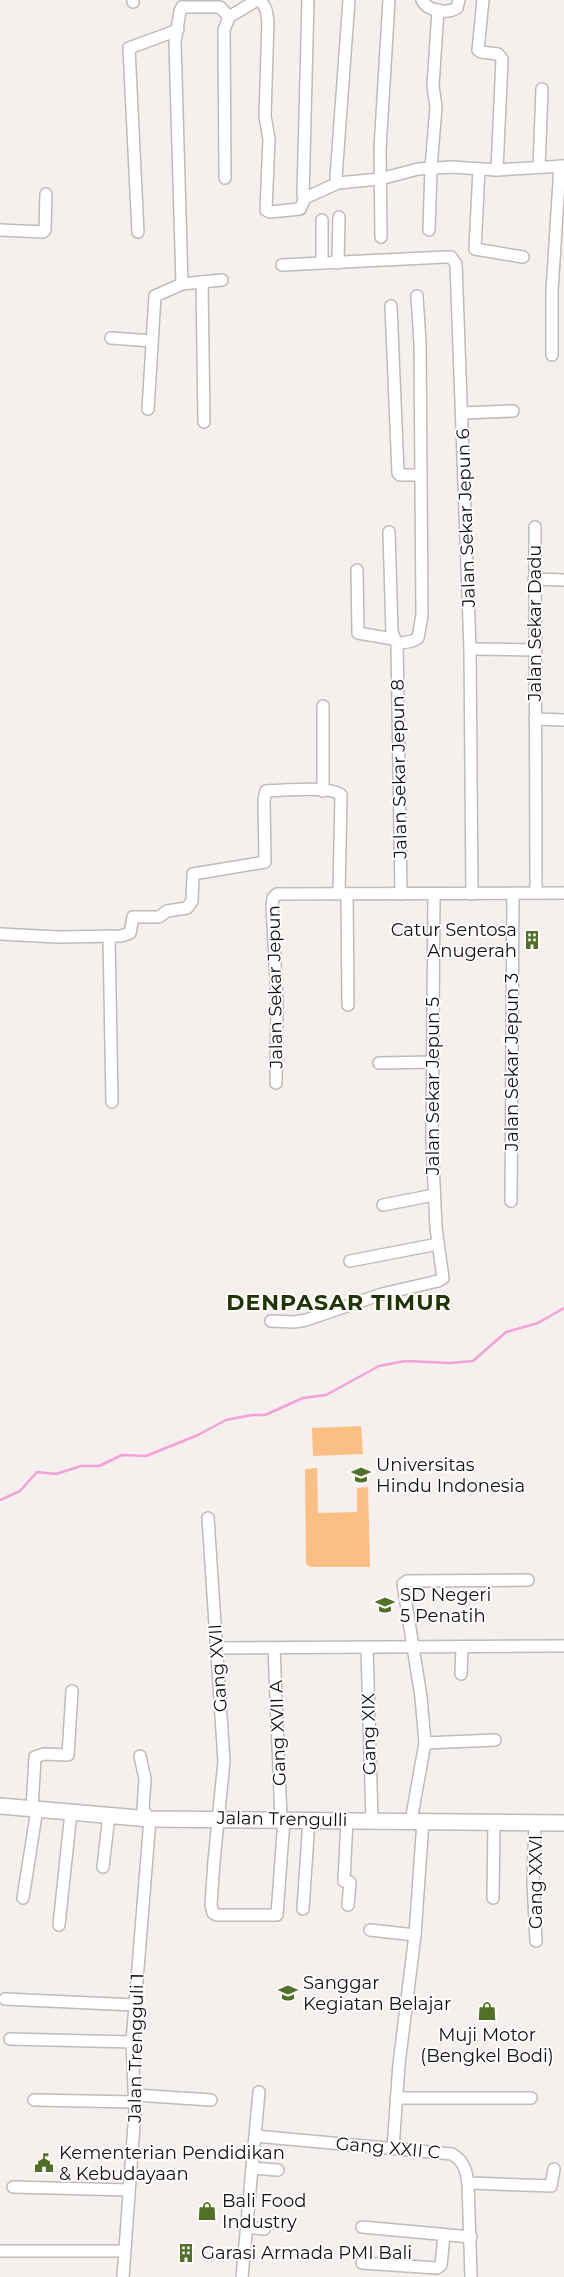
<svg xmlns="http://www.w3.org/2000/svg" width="564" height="2277" font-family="Montserrat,sans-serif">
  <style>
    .green { fill: #fbbf84 }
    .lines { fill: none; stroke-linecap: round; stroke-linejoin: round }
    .stream { stroke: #f4a1da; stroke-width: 2.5 }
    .minor-casing { stroke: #c1baba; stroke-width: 14 }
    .secondary-casing { stroke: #c1baba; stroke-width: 18 }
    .minor { stroke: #fff; stroke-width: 11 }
    .secondary { stroke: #fff; stroke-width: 15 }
    .labels { text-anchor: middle; stroke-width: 4; stroke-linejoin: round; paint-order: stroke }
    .street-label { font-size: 18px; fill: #131111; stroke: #fffdfd }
    .poi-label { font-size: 18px; fill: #131111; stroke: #fffdfd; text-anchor: start }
    .district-label { font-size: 22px; font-weight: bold; letter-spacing: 1px; fill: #203400; stroke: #fffdfd }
  </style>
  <rect width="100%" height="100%" fill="#f5efee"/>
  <g class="green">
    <polygon points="361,1426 363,1454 313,1456 312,1428"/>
    <polygon points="317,1468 318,1513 357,1512 357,1488 368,1487 370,1567 311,1567 306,1564 305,1469"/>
  </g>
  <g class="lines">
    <polyline class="stream" points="0,1500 20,1491 37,1472 56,1474 81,1466 99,1466 122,1455 146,1456 198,1435 226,1420 252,1415 265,1415 303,1398 326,1395 379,1366 405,1361 450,1363 473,1361 506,1332 538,1323 564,1308"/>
    <g class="minor-casing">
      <g id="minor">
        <polyline points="261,0 266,10 268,21 265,116 269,139 266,210 270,212 300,209 305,198 303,196 308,0"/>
        <path d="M422,0C427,11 447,14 457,8L459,0"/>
        <polyline points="483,0 478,50 481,52 498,54 502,59 497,170"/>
        <polyline points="133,2 133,0"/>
        <polyline points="539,167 542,89"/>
        <polyline points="479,169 475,249 523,257"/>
        <polyline points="225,178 224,30 229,17 257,0"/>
        <polyline points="338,183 336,177 349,0"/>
        <polyline points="305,198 338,183 380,179 418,169 452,167 497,170 564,166"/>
        <polyline points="322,220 322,263"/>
        <polyline points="0,230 43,232 45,230 46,194"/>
        <polyline points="429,230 431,168 436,107 433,86 438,10"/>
        <polyline points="138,232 129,48 178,30"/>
        <polyline points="381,237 380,149 389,0"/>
        <polyline points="338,263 339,217"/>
        <polyline points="282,265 445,257 451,257 456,264 470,649 472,894"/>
        <polyline points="202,282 204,422"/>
        <polyline points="182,284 175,42 180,11 182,7 220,7 229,17"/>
        <polyline points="391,306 398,473 400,475 421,475"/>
        <polyline points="111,338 152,341"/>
        <polyline points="552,355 552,291 560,166"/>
        <polyline points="148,409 155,296 182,284 222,280"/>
        <polyline points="463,413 513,411"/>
        <polyline points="535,527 536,893"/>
        <polyline points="389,532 392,632 397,644"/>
        <polyline points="357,570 358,633 393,639"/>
        <polyline points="534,579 564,580"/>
        <polyline points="397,644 412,641 418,638 422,615 420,343 417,296"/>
        <polyline points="397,644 401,894"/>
        <polyline points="470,649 535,650"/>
        <polyline points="323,706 323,791"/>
        <polyline points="535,719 564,720"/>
        <polyline points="347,894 348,1005"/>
        <path d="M0,934L57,937L121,936L130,933L133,917H159L167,911L187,908L192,901L193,874L265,862L264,800L266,791C281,790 332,786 341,795L339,893"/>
        <polyline points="109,936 112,1102"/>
        <polyline points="379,1063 432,1062"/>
        <polyline points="276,1083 277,1001 272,906 273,898 277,894 564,893"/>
        <polyline points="511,1201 513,893"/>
        <polyline points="383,1205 434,1195"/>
        <polyline points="350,1261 438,1244"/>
        <polyline points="271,1321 294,1322 306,1320 382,1294 438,1281 443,1278 436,1228 432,1140 434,894"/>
        <polyline points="208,1518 224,1761 214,1861 211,1905 213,1913 217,1915 277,1915 284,1819"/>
        <polyline points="217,1648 564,1646"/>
        <polyline points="274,1648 281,1819"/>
        <polyline points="367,1648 372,1820"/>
        <polyline points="461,1674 462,1648"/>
        <polyline points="425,1743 495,1740"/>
        <polyline points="32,1809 35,1757 44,1754 68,1755 72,1691"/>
        <polyline points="347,1820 344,1881 350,1882 348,1905"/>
        <polyline points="411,1821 425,1743 421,1697 403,1584 407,1581 528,1580"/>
        <polyline points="535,1822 533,1882 536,1941"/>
        <polyline points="103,1867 109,1815"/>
        <polyline points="23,1898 37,1809"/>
        <polyline points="493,1898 494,1822"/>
        <polyline points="303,1909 309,1820"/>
        <polyline points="59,1925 71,1812"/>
        <polyline points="370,1930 415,1935"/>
        <polyline points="5,1999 135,2005"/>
        <polyline points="10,2039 132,2042"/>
        <polyline points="135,2095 211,2100"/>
        <polyline points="396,2098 531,2098"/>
        <polyline points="34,2100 135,2102"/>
        <path d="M255,2136L452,2154C464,2161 466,2170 468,2183L471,2277"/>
        <polyline points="393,2148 399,2064 415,1935 423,1821"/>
        <polyline points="252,2168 278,2170"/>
        <polyline points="468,2183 551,2186 554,2169"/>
        <polyline points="13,2187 129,2190"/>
        <polyline points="246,2227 264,2229"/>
        <polyline points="362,2227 471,2237"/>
        <polyline points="0,2251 124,2251"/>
        <polyline points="362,2263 437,2268 441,2265 444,2235"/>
        <polyline points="123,2277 135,2111 132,2042 150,1819 143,1810 145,1779 140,1756"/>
        <polyline points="242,2277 259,2092"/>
      </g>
    </g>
    <g class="secondary-casing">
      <polyline id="secondary" points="0,1806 150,1819 564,1823"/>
    </g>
    <use href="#minor" class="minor"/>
    <use href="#secondary" class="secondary"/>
  </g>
  <defs>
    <g id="building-bare" transform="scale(1.5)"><path d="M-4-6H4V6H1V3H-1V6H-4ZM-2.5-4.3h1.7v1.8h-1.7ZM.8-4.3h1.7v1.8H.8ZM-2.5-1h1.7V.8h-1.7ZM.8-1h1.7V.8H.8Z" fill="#507127" stroke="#fffdfd" stroke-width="2.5" paint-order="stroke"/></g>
    <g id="university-bare" transform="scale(1.5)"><path d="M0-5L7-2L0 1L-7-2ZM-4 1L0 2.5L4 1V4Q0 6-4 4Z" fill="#507127" stroke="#fffdfd" stroke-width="2.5" paint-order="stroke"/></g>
    <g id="school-bare" transform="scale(1.5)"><path d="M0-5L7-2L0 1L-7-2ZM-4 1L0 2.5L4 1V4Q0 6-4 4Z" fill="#507127" stroke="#fffdfd" stroke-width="2.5" paint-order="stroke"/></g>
    <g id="shop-bare" transform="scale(1.5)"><path d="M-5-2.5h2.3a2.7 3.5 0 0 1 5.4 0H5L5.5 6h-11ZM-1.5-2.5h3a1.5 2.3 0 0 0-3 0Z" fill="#507127" stroke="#fffdfd" stroke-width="2.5" paint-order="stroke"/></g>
    <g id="civic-bare" transform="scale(1.5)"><path d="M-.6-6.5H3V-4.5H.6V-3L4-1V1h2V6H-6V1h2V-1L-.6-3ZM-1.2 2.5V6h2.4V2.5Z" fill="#507127" stroke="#fffdfd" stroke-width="2.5" paint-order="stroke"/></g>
  </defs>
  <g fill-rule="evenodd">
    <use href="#building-bare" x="532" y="940"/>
    <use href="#university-bare" x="361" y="1475"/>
    <use href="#school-bare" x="385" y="1605"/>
    <use href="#school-bare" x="288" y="1993"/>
    <use href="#shop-bare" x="487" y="2011"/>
    <use href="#civic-bare" x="44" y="2163"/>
    <use href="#shop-bare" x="207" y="2211"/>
    <use href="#building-bare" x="186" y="2253"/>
  </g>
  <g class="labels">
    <g class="street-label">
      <text transform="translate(466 518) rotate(-92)" y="6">Jalan Sekar Jepun 6</text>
      <text transform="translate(535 623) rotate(-90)" y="6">Jalan Sekar Dadu</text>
      <text transform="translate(399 769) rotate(-91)" y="6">Jalan Sekar Jepun 8</text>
      <text transform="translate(275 987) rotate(-91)" y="6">Jalan Sekar Jepun</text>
      <text transform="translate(512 1062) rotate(-90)" y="6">Jalan Sekar Jepun 3</text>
      <text transform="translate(433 1086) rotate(-90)" y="6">Jalan Sekar Jepun 5</text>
      <text transform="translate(218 1668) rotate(-94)" y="6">Gang XVII</text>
      <text transform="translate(278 1733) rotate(-92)" y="6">Gang XVII A</text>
      <text transform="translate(369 1734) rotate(-91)" y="6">Gang XIX</text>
      <text transform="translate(282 1819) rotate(1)" y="6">Jalan Trengulli</text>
      <text transform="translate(536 1882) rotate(-90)" y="6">Gang XXVI</text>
      <text transform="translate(136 2048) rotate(-89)" y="6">Jalan Trengguli 1</text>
      <text transform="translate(388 2148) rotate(5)" y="6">Gang XXII C</text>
    </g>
    <g class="poi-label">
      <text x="517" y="936" text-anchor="end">Catur Sentosa<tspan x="517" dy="21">Anugerah</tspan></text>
      <text x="376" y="1471">Universitas<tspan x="376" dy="21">Hindu Indonesia</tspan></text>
      <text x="400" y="1601">SD Negeri<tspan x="400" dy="21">5 Penatih</tspan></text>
      <text x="303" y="1989">Sanggar<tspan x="303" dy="21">Kegiatan Belajar</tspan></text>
      <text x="487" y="2041" text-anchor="middle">Muji Motor<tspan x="487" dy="21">(Bengkel Bodi)</tspan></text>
      <text x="59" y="2159">Kementerian Pendidikan<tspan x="59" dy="21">&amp; Kebudayaan</tspan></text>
      <text x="222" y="2207">Bali Food<tspan x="222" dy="21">Industry</tspan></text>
      <text x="201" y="2259">Garasi Armada PMI Bali</text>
    </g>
    <g class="district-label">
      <text x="339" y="1310">DENPASAR TIMUR</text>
    </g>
  </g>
</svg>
